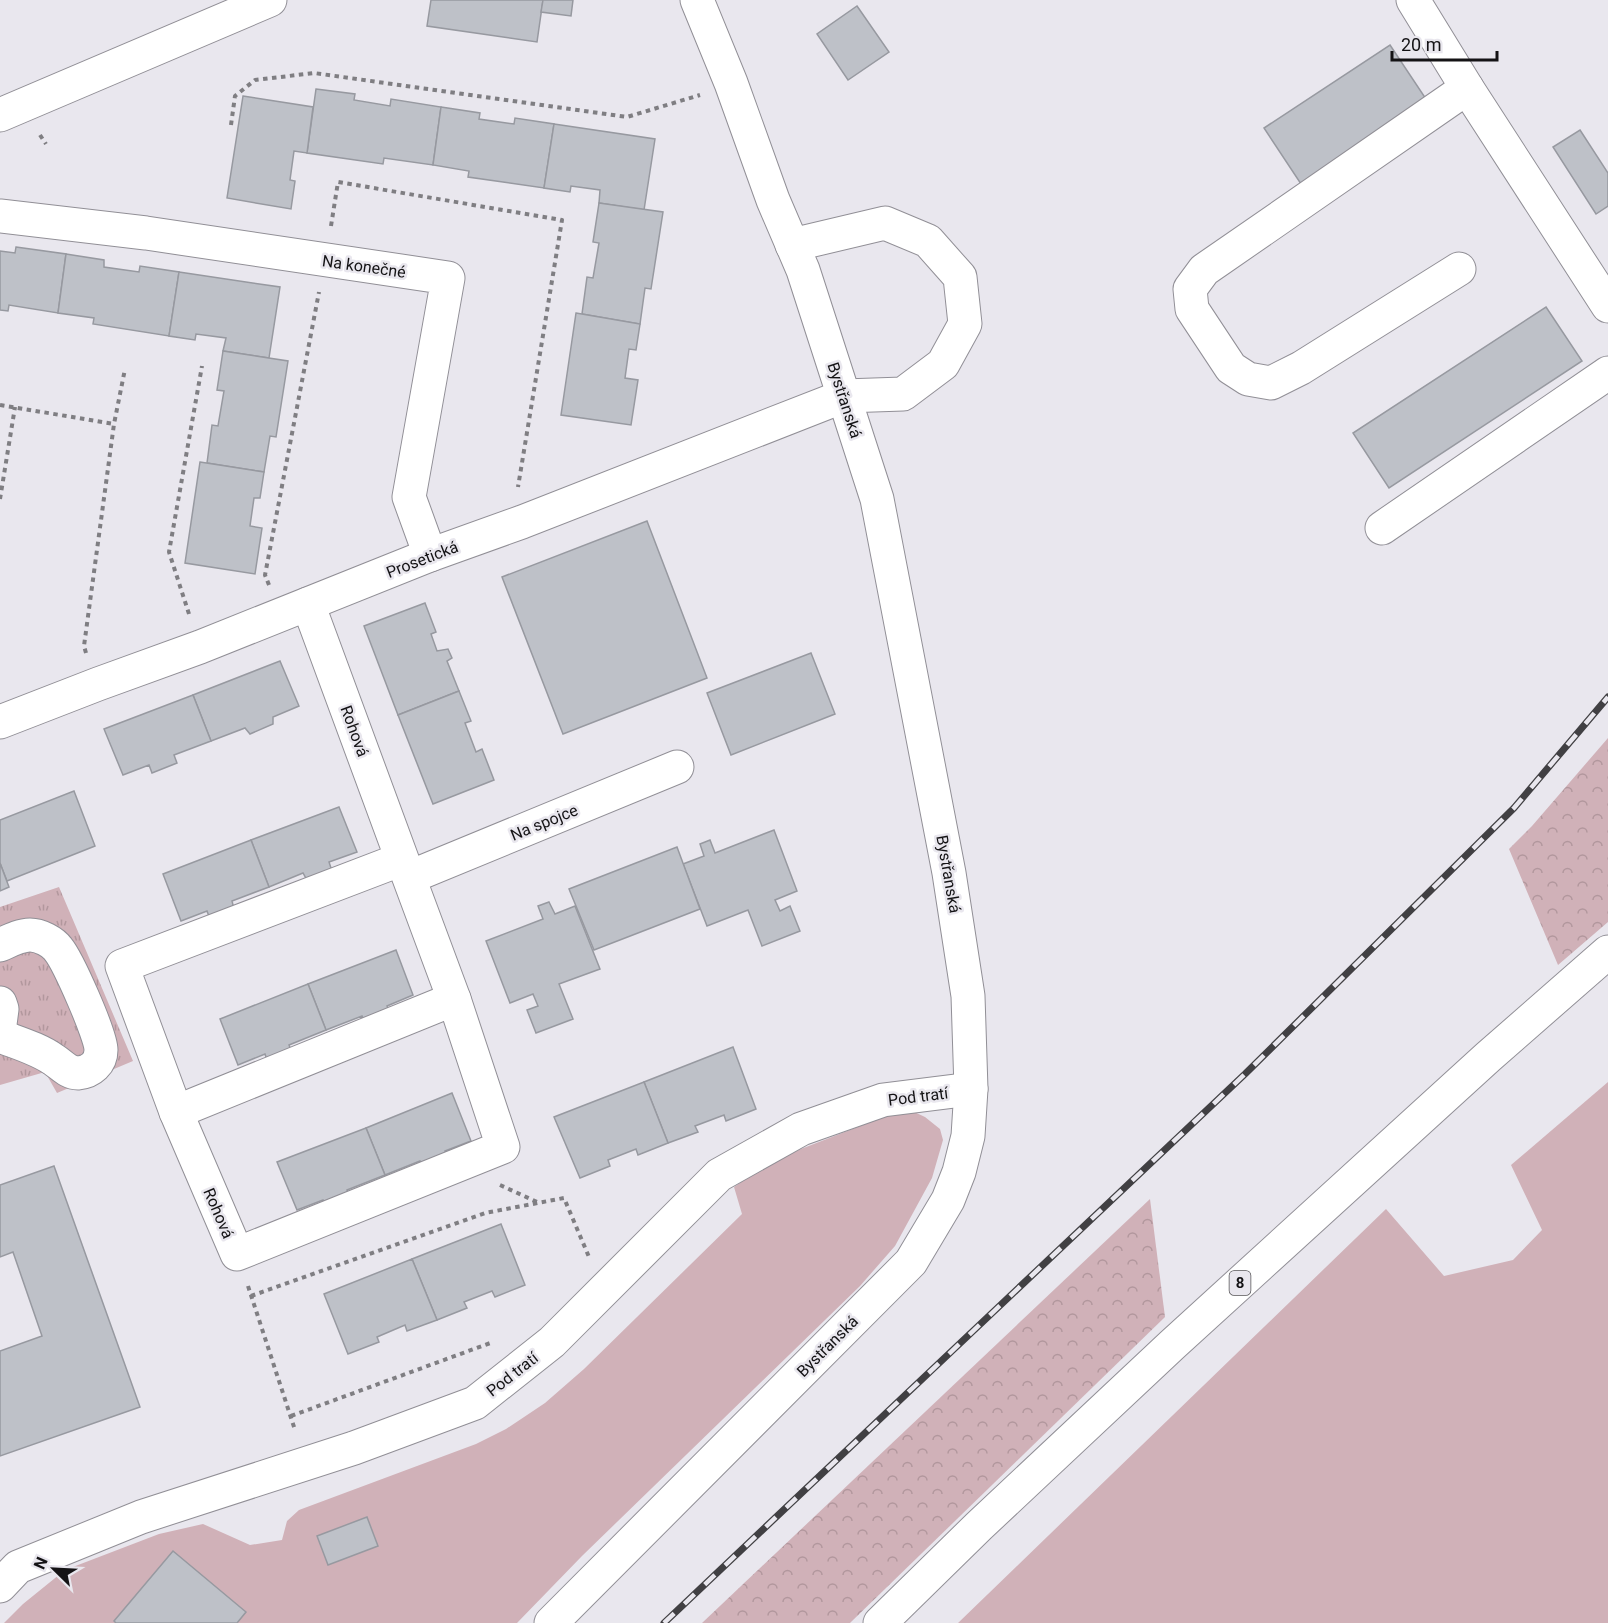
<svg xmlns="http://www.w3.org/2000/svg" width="1608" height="1623" font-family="Roboto,sans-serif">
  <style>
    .green { fill: #d0b1b8 }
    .forest { fill: url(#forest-crowns) }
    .park { fill: url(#park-tufts) }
    .building { fill: #bec1c8; stroke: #9799a0; stroke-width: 1.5 }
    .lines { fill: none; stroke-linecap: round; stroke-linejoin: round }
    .minor-casing { stroke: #918f96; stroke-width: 35 }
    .major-casing { stroke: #918f96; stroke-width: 35 }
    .path { stroke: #7f7e82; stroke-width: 4; stroke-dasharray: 4.5 4.5; stroke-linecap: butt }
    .minor { stroke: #fff; stroke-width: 33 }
    .major { stroke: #fff; stroke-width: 33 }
    .rail-casing { stroke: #414043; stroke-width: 7 }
    .rail { stroke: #e9e7ee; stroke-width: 4.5; stroke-dasharray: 14; stroke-linecap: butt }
    .labels { text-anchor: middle; stroke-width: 5; stroke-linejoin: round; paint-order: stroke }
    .shield { fill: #e9e7ee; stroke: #545356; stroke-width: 1.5 }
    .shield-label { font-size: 15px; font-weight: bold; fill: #141315 }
    .street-label { font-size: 16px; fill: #141315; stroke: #e9e7ee }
  </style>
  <defs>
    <pattern id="forest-crowns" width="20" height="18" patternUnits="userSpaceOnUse" patternTransform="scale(1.5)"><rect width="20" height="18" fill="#d0b1b8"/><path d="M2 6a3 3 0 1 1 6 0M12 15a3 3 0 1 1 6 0" fill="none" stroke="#b2979d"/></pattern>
    <pattern id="park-tufts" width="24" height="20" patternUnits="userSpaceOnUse" patternTransform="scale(1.5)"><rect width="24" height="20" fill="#d0b1b8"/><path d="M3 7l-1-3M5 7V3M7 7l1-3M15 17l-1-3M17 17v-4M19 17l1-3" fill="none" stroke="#b2979d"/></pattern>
  </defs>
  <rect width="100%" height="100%" fill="#e9e7ee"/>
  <g class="green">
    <polygon points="1608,1082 1608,1623 958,1623 1386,1209 1444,1276 1513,1260 1542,1230 1511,1165"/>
    <polygon points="910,1110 925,1117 940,1129 943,1140 932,1178 895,1246 860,1286 582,1556 517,1623 4,1623 23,1604 65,1570 159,1534 203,1524 250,1545 282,1540 287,1521 299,1510 476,1444 506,1429 545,1403 584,1369 742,1214 734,1187 764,1166 801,1149 891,1114"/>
  </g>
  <g class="forest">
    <polygon points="1608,738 1608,922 1558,965 1509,849 1532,826"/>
    <polygon points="1150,1199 1165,1317 850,1623 702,1623"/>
  </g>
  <polygon class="park" points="59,887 133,1061 57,1093 45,1072 0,1085 0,907"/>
  <g class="building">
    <polygon points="431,0 543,0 537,42 427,26"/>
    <polygon points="543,0 573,0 571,16 541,12"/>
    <polygon points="857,6 889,52 848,80 817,34"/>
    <polygon points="1390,45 1428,102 1301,184 1264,128"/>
    <polygon points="316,89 355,94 354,100 390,106 391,99 441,107 433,165 384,158 383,164 307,153"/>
    <polygon points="243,96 313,107 307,153 294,151 290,180 295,181 291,209 227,198"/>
    <polygon points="441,107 480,113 479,119 514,124 515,118 554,124 544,188 468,177 469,171 433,165"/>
    <polygon points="554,124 655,139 644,210 599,203 600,190 571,186 570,192 544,188"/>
    <polygon points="1580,130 1608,173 1608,206 1596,214 1553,147"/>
    <polygon points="599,203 663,212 651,289 645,288 640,324 582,314 587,277 593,278 599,243 593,242"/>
    <polygon points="16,247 66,254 58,313 9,305 8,311 0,310 0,251 15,253"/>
    <polygon points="66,254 104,260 104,267 139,272 140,266 179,272 169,336 93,324 94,318 58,313"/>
    <polygon points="179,272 280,287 269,358 223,351 226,338 196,334 195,340 169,336"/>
    <polygon points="1546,307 1582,361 1389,488 1353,433"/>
    <polygon points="576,313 640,324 636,350 629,349 625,378 638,380 631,425 561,415"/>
    <polygon points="223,351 288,361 276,437 270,436 264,472 207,463 212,425 218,426 224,391 217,390"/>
    <polygon points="200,462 264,472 260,498 254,498 250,526 262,528 255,574 185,563"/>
    <polygon points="647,521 707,678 563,734 502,577"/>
    <polygon points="425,603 436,632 431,634 437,651 448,649 452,658 447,661 459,691 398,715 364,626"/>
    <polygon points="811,653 835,714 731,755 707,693"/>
    <polygon points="280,661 299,706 273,717 273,724 250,734 245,728 211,741 193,695"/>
    <polygon points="459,691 471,721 465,723 476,752 482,749 494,780 433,804 398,715"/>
    <polygon points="193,695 211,741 174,755 177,763 152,773 149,765 123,775 104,729"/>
    <polygon points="74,791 95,846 7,881 0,863 0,820"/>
    <polygon points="339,807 357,852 329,862 332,871 307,880 303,873 269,887 251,840"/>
    <polygon points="774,830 797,891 775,900 780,911 790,906 800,931 762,946 748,910 707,926 683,864 704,856 700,844 710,840 715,853"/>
    <polygon points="251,840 269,887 232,901 234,909 210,919 207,911 181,921 163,874"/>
    <polygon points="677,847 700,909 594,950 569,889"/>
    <polygon points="0,863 9,887 0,891"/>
    <polygon points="549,902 555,914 575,906 600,969 559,984 573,1019 536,1033 527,1010 538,1006 533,994 510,1003 486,941 543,919 538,906"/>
    <polygon points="396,950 413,995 387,1006 390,1014 365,1023 362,1016 326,1030 308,984"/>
    <polygon points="308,984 326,1030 289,1045 292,1053 268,1063 265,1054 238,1065 220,1019"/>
    <polygon points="733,1047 756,1109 726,1121 724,1115 695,1126 698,1132 668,1143 644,1082"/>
    <polygon points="644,1082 668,1143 638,1155 636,1149 608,1160 610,1166 580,1178 554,1117"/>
    <polygon points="452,1093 471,1141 445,1151 448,1160 424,1168 420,1161 385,1175 366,1128"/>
    <polygon points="366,1128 385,1175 347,1190 350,1198 326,1207 323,1200 297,1210 277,1162"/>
    <polygon points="54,1166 140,1407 0,1456 0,1351 42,1336 13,1252 0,1257 0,1185"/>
    <polygon points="501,1224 525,1285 495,1297 492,1291 464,1302 467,1308 437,1320 412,1259"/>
    <polygon points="412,1259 437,1320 407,1331 405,1325 377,1337 379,1342 348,1354 324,1294"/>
    <polygon points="367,1517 378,1546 328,1565 317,1536"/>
    <polygon points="173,1551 246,1612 237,1623 116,1623 114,1621"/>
  </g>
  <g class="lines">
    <g class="minor-casing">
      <g id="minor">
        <polyline points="1413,0 1467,88 1608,306"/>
        <polyline points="0,115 270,0"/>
        <polyline points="0,216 146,233 448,278 409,497 430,555"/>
        <polyline points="1459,269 1301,368 1271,383 1248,379 1231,368 1192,309 1190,289 1204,270 1467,88"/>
        <polyline points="1382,528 1608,373"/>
        <polyline points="308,604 402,859 122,966 176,1112 237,1254 503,1147 454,999 402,859"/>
        <polyline points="0,722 98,684 200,647 430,555 522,522 844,396 903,394 943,364 965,324 960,277 928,241 885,223 792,245"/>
        <polyline points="410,877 677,767"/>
        <path d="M0,945C9,941 20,935 30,935C40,935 53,942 58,949C68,961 101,1035 101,1050C101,1063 91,1072 78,1073C68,1073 62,1065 54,1060C39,1049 18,1043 0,1036"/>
        <polyline points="0,1003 2,1009 0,1024"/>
        <polyline points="176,1112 454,999"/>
        <polyline points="0,1586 18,1567 141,1517 354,1448 475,1403 552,1342 719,1175 801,1129 883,1100 971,1089"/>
        <polyline points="551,1623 911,1262 948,1200 959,1172 968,1136 971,1089 968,996 949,873 877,499 803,270 773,200 731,83 697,0"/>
      </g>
    </g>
    <g class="major-casing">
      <polyline id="major" points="880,1623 979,1526 1172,1345 1488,1057 1608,952"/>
    </g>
    <g class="path">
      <polyline points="231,125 235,96 255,80 314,73 627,117 700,95"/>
      <polyline points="40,135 46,144"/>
      <polyline points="331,226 338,182 562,220 518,487"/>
      <polyline points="0,405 114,424"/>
      <polyline points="0,499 15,407"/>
      <polyline points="269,585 265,575 319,292"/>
      <polyline points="189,614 169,552 202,366"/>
      <polyline points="86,653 84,646 114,424 125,369"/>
      <polyline points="500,1185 537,1202"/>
      <polyline points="248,1286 295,1430"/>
      <polyline points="251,1296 485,1213 564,1198 589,1257"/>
      <polyline points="291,1416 493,1342"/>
    </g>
    <use href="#minor" class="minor"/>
    <use href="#major" class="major"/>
    <g class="rail-casing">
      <polyline id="rail" points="664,1623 1245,1074 1514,808 1608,697"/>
    </g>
    <use href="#rail" class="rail"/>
  </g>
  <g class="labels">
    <rect class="shield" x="1229.5" y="1271" width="21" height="24" rx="4.5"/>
    <g class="shield-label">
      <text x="1240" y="1288">8</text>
    </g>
    <g class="street-label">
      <text transform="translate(364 266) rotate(8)" y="6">Na konečné</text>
      <text transform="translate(845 400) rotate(72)" y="6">Bystřanská</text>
      <text transform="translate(422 559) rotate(-21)" y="6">Prosetická</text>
      <text transform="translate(355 731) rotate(70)" y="6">Rohová</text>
      <text transform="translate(544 822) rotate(-22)" y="6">Na spojce</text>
      <text transform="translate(949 874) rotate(80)" y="6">Bystřanská</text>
      <text transform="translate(918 1096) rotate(-7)" y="6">Pod tratí</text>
      <text transform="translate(219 1213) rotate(67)" y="6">Rohová</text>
      <text transform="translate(827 1346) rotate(-45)" y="6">Bystřanská</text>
      <text transform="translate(512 1374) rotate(-38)" y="6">Pod tratí</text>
    </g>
  </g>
  <g transform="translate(54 1569) rotate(294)" stroke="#e9e7ee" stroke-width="4.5" paint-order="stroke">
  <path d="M0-4.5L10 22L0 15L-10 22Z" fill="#141315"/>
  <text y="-9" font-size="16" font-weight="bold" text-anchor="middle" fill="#141315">N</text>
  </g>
  <path d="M1392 51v9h105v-9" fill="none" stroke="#141315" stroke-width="3"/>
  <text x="1401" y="51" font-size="18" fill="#141315" stroke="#e9e7ee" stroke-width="4.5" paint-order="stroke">20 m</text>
</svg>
